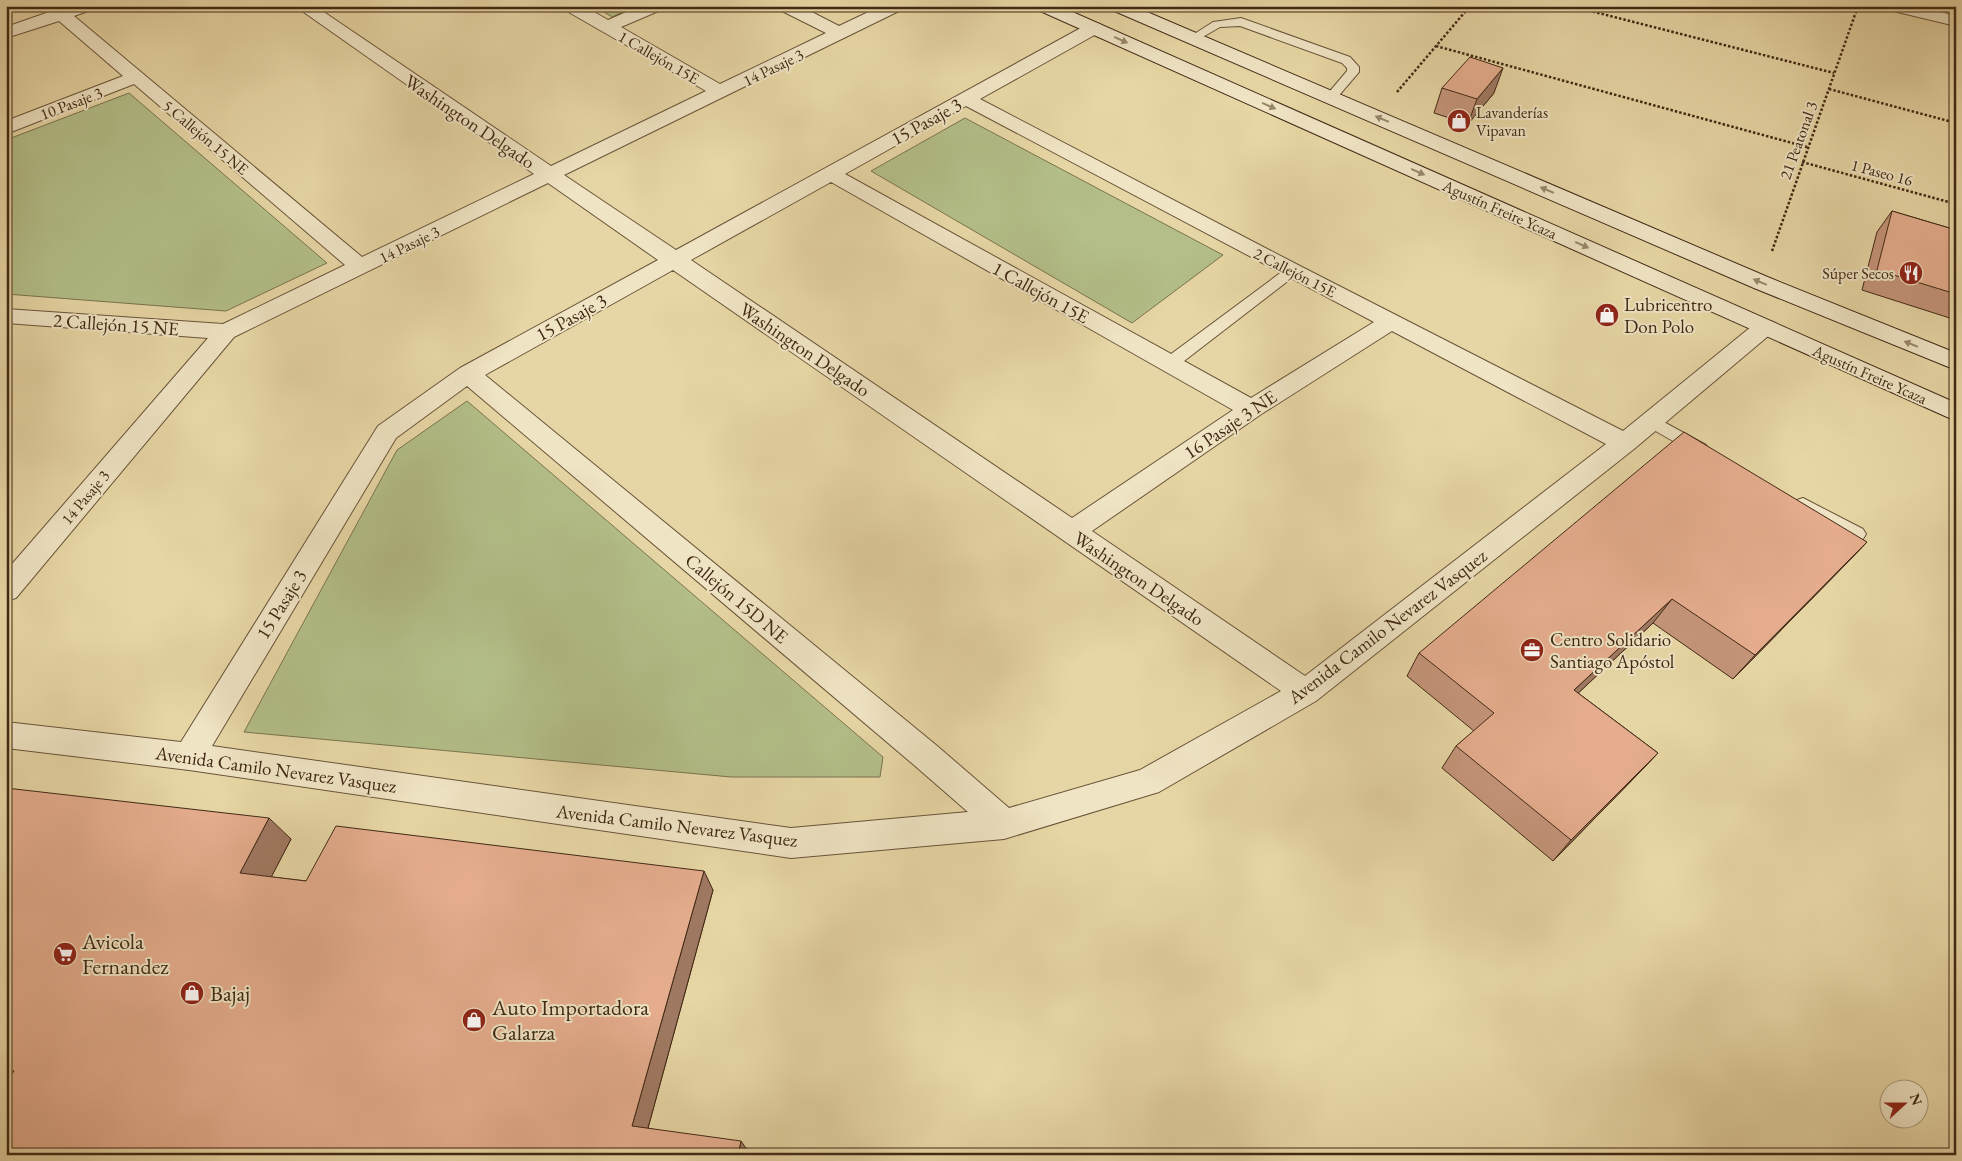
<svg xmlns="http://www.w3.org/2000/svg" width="1962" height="1161" font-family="'EB Garamond',serif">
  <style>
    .green { fill: #b3be88; stroke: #7a744e }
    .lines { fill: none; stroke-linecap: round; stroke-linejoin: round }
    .lane-casing { stroke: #6a5439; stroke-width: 2 }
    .street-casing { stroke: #6a5439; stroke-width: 2 }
    .secondary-casing { stroke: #412915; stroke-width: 2 }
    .path { stroke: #412915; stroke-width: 2.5; stroke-dasharray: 2.5 2; stroke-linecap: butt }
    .lane { fill: #efe4c4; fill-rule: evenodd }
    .street { fill: #efe4c4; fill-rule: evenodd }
    .secondary { fill: #efe4c4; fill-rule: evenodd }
    .wall { fill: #c5957a; stroke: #412915 }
    .shaded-wall { fill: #a07963; stroke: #412915 }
    .building { fill: #e5ad8e; stroke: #412915 }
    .oneway { fill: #98866c }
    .labels { text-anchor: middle; stroke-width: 4; stroke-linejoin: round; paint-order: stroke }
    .far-street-label { font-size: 16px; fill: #412915; stroke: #efe4c4 }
    .far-poi-label { font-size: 16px; fill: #412915; stroke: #efe4c4; text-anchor: start }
    .street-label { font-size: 19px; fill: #412915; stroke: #efe4c4 }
    .poi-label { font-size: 19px; fill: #412915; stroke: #efe4c4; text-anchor: start }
    .near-poi-label { font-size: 22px; fill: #412915; stroke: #efe4c4; text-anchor: start }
  </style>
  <rect width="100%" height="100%" fill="#e7d6a5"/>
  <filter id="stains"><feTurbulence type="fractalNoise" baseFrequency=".004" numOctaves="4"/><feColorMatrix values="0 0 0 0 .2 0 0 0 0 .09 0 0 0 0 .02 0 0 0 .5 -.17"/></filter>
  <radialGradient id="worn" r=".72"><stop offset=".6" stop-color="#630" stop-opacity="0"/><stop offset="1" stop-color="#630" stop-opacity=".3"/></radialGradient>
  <g class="green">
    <polygon points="594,6 636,6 612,17"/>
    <polygon points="129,93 327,263 226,311 6,294 6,140"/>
    <polygon points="965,118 1223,255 1132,323 871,171"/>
    <polygon points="467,401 883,757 880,777 731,777 244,732 397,450"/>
  </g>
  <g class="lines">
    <g class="lane-casing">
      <g id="lane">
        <polygon points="1241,18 1350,57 1359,67 1359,72 1335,100 1331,101 1325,97 1347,71 1347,68 1342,63 1240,26 1220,27 1194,42 1188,38 1213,22"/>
        <polygon points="1292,266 1297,268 1299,271 1297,274 1175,368 1169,369 1163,368 1161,364 1163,360 1287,268"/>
        <polygon points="1651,415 1706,445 1709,449 1706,453 1700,455 1694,453 1645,425 1643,421 1645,417"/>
        <polygon points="1803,498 1863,529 1866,534 1863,539 1857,541 1851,539 1797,510 1794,505 1797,500"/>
      </g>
    </g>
    <g class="street-casing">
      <g id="street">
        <path d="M44,6H93L91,10L74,16L362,257L534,174L295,6H315L551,166L706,91L565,10L563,6H584L608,20L640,6H663L661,10L621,27L720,84L826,33L780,10L778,6H800L839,26L881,6H903L901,10L564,175L676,250L1088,24L1094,23L1100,24L1103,28L1100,32L980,99L1300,266L1623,431L1757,322L1765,320L1773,322L1776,327L1773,332L1634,449L1316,701L1159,792L1004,839L791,858L189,770L6,748V722L181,742L378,426L460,368L658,260L548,183L234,337L16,598L6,601V571L208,338L6,323V309L223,324L345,265L134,84L6,134V121L123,76L59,21L6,38V27L49,12ZM966,106L1374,322L1251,398L845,174ZM831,182L1233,410L1072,518L691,260ZM673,270L1281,691L1140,770L1009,808L936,745L485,375ZM1392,331L1606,444L1305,676L1092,531L1260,415ZM467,386L914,765L968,812L791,828L212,746L396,438Z"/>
        <polygon points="1887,6 1917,6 1956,16 1956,26 1889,10"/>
      </g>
    </g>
    <g class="secondary-casing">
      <g id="secondary">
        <polygon points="1036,6 1059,6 1956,403 1956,421 1038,10"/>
        <polygon points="1110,6 1133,6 1770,278 1956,353 1956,370 1754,288 1112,10"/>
      </g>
    </g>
    <g class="path">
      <polyline points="1571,6 1834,73"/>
      <polyline points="1436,46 1807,147"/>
      <polyline points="1829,89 1956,123"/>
      <polyline points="1397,92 1470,6"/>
      <polyline points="1802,162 1956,204"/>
      <polyline points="1772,251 1858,6"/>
    </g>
    <use href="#lane" class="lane"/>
    <use href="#street" class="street"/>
    <use href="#secondary" class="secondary"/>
  </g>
  <g class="wall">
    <polygon points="1442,88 1494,93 1468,124 1434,113"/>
    <polygon points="1892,211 1956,230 1956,320 1862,290 1877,232"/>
    <polygon points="1867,542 1844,566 1733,679 1653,623 1578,693 1658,753 1638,774 1553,861 1442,768 1456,746 1474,731 1407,676 1419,653"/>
    <polygon points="6,788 291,839 271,877 306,881 713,890 648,1128 750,1154 6,1080"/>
  </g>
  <g class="shaded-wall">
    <polygon points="1503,68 1494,93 1468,124 1477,99"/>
    <polygon points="1867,542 1844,566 1733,679 1755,655"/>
    <polygon points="1672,599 1653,623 1557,713 1574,690"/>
    <polygon points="1658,753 1638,774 1553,861 1571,840"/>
    <polygon points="269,818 291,839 263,893 240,873"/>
    <polygon points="704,871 713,890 645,1139 632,1126"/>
    <polygon points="741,1141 750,1154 749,1155 738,1155"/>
  </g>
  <g class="building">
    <polygon points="1470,57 1503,68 1477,99 1442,88"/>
    <polygon points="1892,211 1956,230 1956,294 1877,270"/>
    <polygon points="1684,432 1867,542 1755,655 1672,599 1574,690 1658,753 1571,840 1456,746 1494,713 1419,653"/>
    <polygon points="6,788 269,818 240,873 306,881 336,826 704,871 632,1126 741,1141 738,1155 6,1155 6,1083 14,1071 6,1070"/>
  </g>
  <defs><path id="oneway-solid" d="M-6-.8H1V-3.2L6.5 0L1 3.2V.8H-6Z" transform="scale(1.25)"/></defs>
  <g class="oneway">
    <use href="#oneway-solid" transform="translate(1121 40) rotate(24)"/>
    <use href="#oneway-solid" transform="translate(1269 106) rotate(24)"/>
    <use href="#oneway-solid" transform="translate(1382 119) rotate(-157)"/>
    <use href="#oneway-solid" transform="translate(1418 172) rotate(24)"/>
    <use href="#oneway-solid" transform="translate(1547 190) rotate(-157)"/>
    <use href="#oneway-solid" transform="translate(1582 245) rotate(24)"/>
    <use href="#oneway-solid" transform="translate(1760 282) rotate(-157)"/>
    <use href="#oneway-solid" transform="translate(1911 344) rotate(-158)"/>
  </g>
  <defs>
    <g id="shop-disc" transform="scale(1.25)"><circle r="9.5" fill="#8f2418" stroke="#efe4c4"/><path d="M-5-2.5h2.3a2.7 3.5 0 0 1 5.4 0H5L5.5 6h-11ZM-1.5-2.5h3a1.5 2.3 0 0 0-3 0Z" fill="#fff"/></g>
    <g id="restaurant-disc" transform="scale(1.25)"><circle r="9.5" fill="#8f2418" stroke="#efe4c4"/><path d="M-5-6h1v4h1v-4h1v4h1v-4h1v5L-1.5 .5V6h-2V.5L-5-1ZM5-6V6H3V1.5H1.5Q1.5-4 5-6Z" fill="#fff"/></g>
    <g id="office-disc" transform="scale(1.25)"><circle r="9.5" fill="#8f2418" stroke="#efe4c4"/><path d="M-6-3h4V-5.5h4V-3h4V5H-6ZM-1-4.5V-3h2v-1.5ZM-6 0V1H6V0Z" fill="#fff"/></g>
    <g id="supermarket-disc" transform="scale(1.25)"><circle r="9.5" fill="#8f2418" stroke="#efe4c4"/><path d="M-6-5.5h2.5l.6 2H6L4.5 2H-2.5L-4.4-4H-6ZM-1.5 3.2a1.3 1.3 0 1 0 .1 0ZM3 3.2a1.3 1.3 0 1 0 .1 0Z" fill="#fff"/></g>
  </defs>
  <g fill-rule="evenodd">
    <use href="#shop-disc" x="1459" y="121"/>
    <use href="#restaurant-disc" x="1911" y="273"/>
    <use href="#shop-disc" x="1607" y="315"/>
    <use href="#office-disc" x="1532" y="650"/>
    <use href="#supermarket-disc" x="65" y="954"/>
    <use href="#shop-disc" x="192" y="993"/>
    <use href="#shop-disc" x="474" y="1020"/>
  </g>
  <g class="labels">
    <g class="far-street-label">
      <text transform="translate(659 57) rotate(30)" y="6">1 Callejón 15E</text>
      <text transform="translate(773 67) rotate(-26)" y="6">14 Pasaje 3</text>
      <text transform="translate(71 103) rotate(-21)" y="6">10 Pasaje 3</text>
      <text transform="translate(206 137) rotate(40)" y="6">5 Callejón 15 NE</text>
      <text transform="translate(1798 140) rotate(-70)" y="6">21 Peatonal 3</text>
      <text transform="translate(1882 172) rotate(15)" y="6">1 Paseo 16</text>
      <text transform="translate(1500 209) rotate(24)" y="6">Agustín Freire Ycaza</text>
      <text transform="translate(409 244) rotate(-26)" y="6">14 Pasaje 3</text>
      <text transform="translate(1295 272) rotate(27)" y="6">2 Callejón 15E</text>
      <text transform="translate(1870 374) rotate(24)" y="6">Agustín Freire Ycaza</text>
      <text transform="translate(85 497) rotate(-50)" y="6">14 Pasaje 3</text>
    </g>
    <g class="far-poi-label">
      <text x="1476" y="118">Lavanderías<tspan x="1476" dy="18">Vipavan</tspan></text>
      <text x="1894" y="279" text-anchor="end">Súper Secos</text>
    </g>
    <g class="street-label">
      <text transform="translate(470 121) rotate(34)" y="7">Washington Delgado</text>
      <text transform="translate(926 121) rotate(-29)" y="7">15 Pasaje 3</text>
      <text transform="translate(1041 292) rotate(29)" y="7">1 Callejón 15E</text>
      <text transform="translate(571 317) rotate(-29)" y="7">15 Pasaje 3</text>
      <text transform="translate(116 324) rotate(4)" y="7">2 Callejón 15 NE</text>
      <text transform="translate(805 349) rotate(34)" y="7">Washington Delgado</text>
      <text transform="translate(1230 424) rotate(-34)" y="7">16 Pasaje 3 NE</text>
      <text transform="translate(1139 578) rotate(34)" y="7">Washington Delgado</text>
      <text transform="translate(737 598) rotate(40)" y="7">Callejón 15D NE</text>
      <text transform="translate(281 604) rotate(-58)" y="7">15 Pasaje 3</text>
      <text transform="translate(1387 626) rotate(-37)" y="7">Avenida Camilo Nevarez Vasquez</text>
      <text transform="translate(276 769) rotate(8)" y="7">Avenida Camilo Nevarez Vasquez</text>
      <text transform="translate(677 825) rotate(7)" y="7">Avenida Camilo Nevarez Vasquez</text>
    </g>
    <g class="poi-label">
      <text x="1624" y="311">Lubricentro<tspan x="1624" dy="22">Don Polo</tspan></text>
      <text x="1550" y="646">Centro Solidario<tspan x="1550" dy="22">Santiago Apóstol</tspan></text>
    </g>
    <g class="near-poi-label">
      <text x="82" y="949">Avicola<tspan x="82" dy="25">Fernandez</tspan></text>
      <text x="210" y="1001">Bajaj</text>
      <text x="492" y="1015">Auto Importadora<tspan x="492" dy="25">Galarza</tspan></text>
    </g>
  </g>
  <rect width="1962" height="1161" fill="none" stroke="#e7d6a5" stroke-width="25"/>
  <rect x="8" y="8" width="1947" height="1146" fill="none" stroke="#412915" stroke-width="2.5"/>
  <rect x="12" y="12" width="1937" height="1136" fill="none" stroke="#412915"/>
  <g transform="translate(1904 1104) rotate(69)"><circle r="24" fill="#efe4c4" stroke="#a9997e"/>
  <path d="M0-4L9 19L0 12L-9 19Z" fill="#8f2418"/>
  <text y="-8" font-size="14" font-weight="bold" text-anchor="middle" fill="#412915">N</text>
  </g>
  <rect width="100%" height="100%" filter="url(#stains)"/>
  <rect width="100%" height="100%" fill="url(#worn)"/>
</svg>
